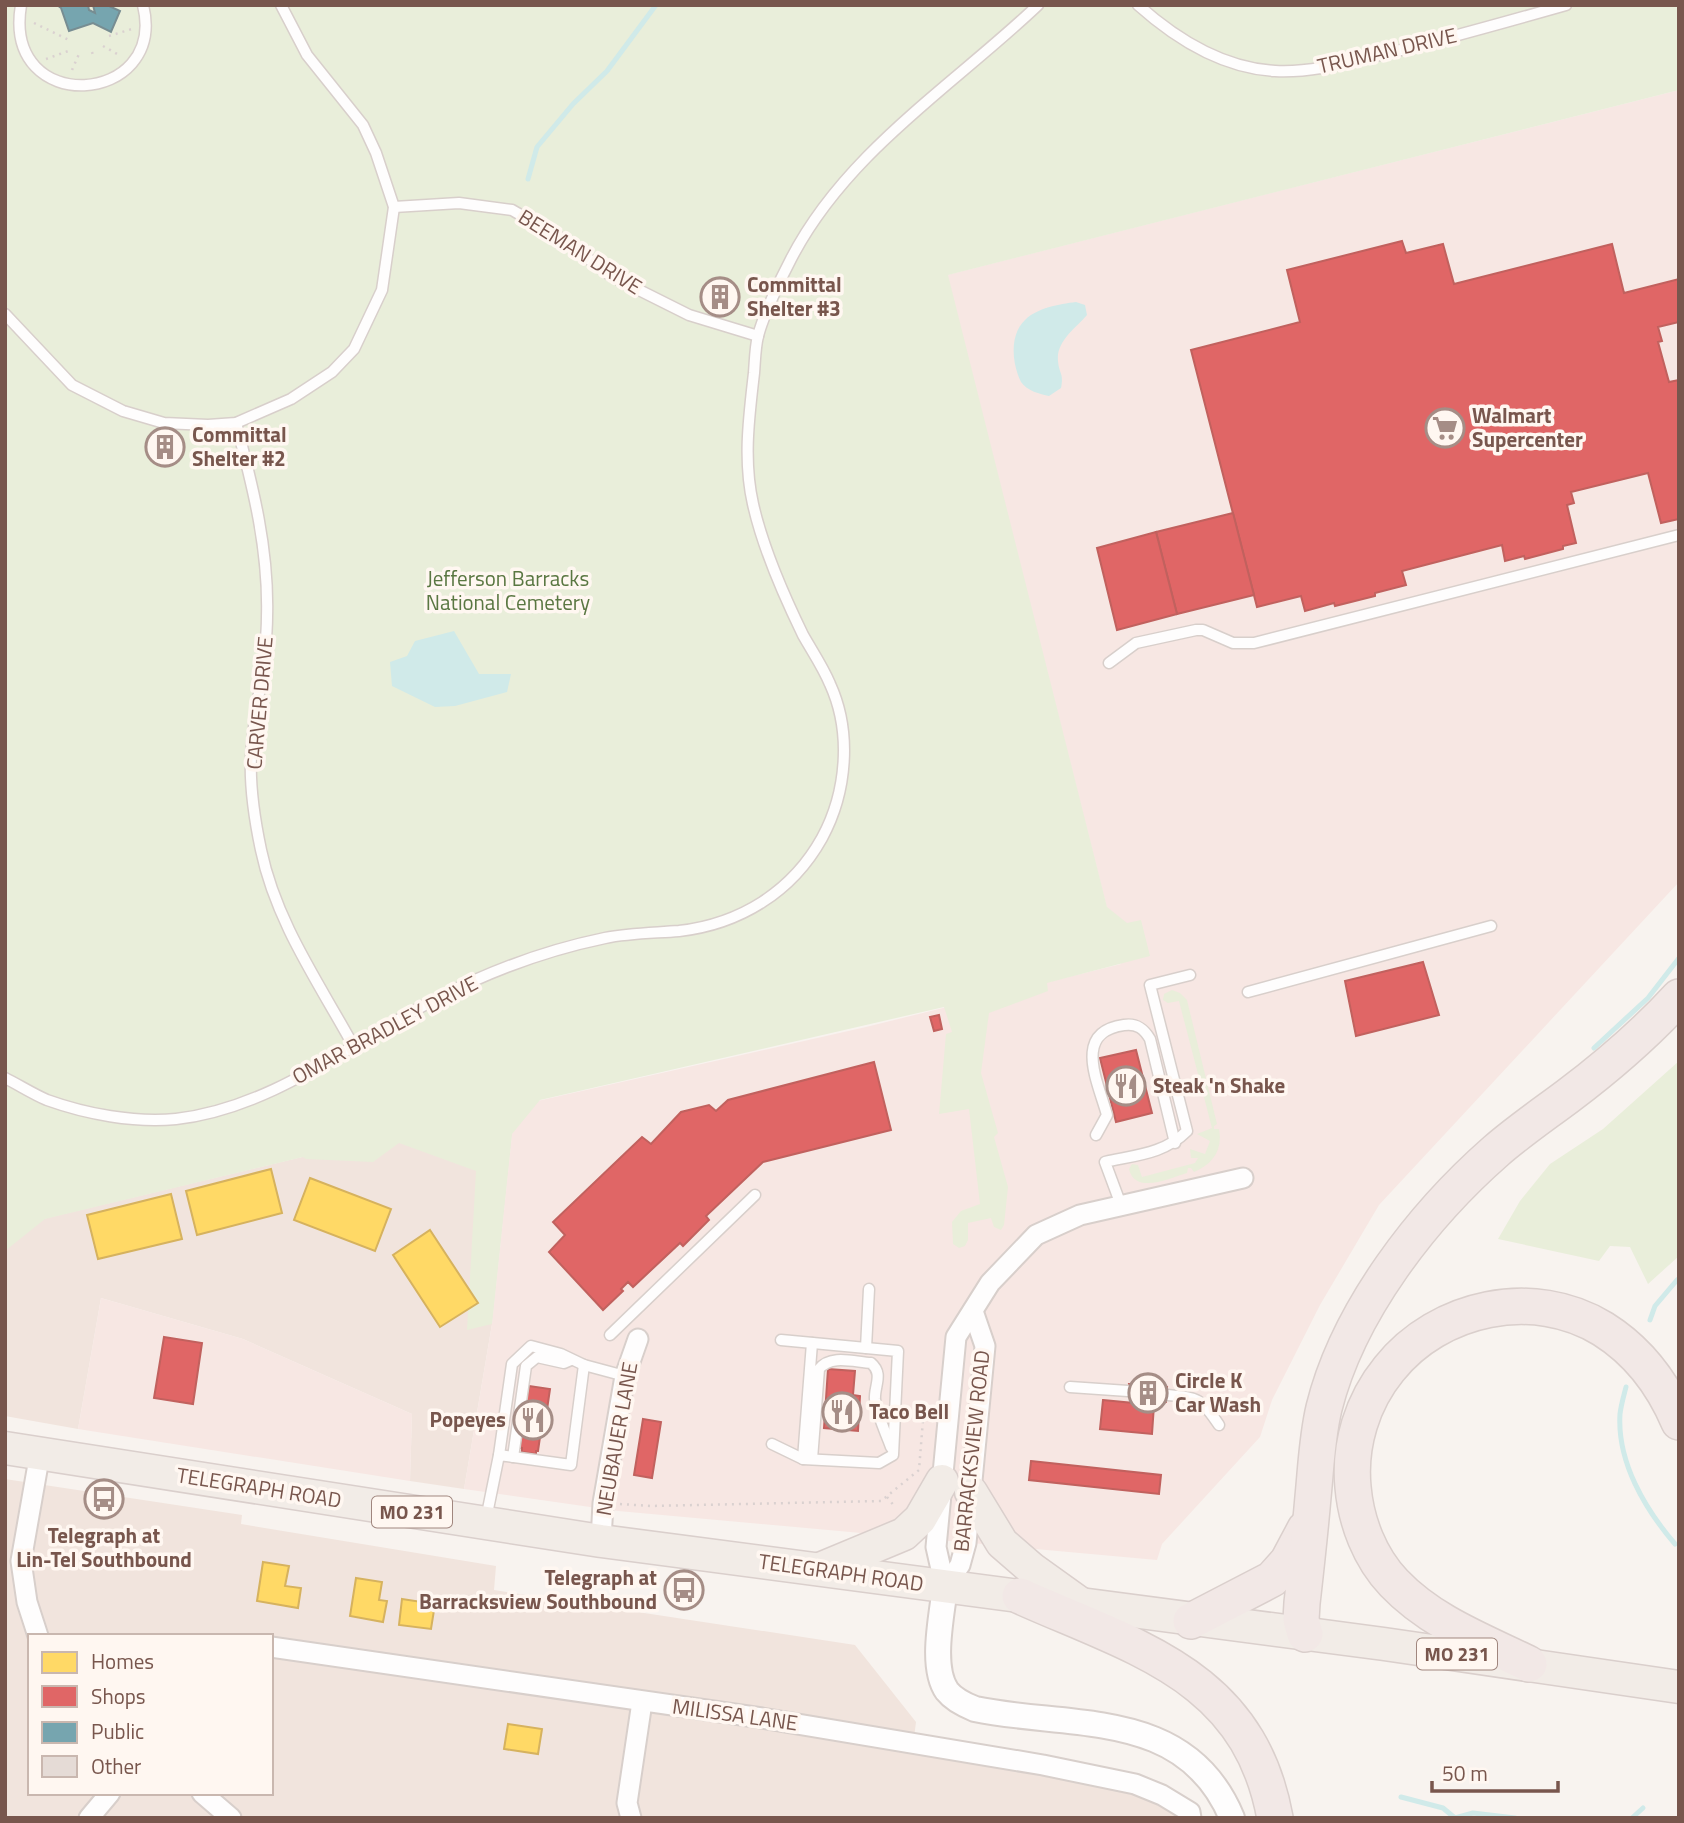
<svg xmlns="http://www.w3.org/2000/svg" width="1684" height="1823" font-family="'Titillium Web',sans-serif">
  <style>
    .residential { fill: #f1e4dd; fill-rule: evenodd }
    .commercial { fill: #f7e7e3 }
    .green { fill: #e9eeda }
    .water { fill: #d0eae9 }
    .homes { fill: #ffd966; stroke: #d6b25e; stroke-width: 2 }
    .shops { fill: #e06666; stroke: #c1615e; stroke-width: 2 }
    .public { fill: #76a5af; stroke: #778d92; stroke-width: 2 }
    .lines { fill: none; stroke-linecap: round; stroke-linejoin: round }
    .stream { stroke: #d0eae9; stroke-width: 5 }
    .building { fill: #e5dbd6; stroke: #e1d5d1; stroke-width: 2 }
    .service-casing { stroke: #d8cfcb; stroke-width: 13 }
    .minor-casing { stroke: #d8cfcb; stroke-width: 23 }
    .tertiary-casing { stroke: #d8cfcb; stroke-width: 28 }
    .primary-casing { stroke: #dacfcc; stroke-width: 35 }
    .motorway-casing { stroke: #dacfcc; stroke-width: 38 }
    .path { stroke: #dad1d0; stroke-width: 2.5; stroke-dasharray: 2 5; stroke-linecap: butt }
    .service { stroke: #fefdfd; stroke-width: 10 }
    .minor { stroke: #fefdfd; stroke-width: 19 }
    .tertiary { stroke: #fefdfd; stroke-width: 24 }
    .primary { stroke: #f2ece7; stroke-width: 32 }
    .motorway { stroke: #f2e8e6; stroke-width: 35 }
    .labels { text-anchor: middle; stroke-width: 7; stroke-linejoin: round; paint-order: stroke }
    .shield { fill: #fff7f1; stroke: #a0867e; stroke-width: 2 }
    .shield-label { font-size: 19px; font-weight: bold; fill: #78564d }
    .street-label { font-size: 21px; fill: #78564d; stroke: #fff7f1 }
    .poi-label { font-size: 21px; font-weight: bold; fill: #78564d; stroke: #fff7f1; text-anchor: start }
    .park-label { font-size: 21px; fill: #5a7742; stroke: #fff7f1 }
  </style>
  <rect width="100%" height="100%" fill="#f8f3ef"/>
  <g class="residential">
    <polygon points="515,1106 492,1324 464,1489 410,1481 412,1414 243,1339 101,1298 78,1429 5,1416 5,1228"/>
    <path d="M5,1479L242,1515L241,1524L496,1566L494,1590L855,1645L916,1722L912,1754L1105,1783L1154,1795L1180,1818H5ZM30,1636H271V1793H30Z"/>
  </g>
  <g class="commercial">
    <polygon points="1679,90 1679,882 1379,1205 1320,1305 1272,1400 1260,1437 1162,1544 1157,1560 618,1511 464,1489 492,1324 515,1106 866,1027 1121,964 947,275"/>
    <polygon points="101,1298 243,1339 412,1414 410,1481 78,1429"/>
  </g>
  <g class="green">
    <polygon points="5,5 1679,5 1679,90 948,275 1107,907 1127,923 1141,920 1150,956 1047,983 1048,991 989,1013 981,1073 998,1133 994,1137 1008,1187 1004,1225 1001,1230 994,1227 991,1218 968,1223 968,1240 965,1246 959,1248 953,1244 952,1222 961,1211 980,1204 969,1109 939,1114 946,1034 952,1032 944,1007 540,1100 512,1134 492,1324 467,1330 476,1171 399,1143 373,1162 306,1159 303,1157 45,1219 5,1251"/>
    <path d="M1172,990L1180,993L1187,1000L1217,1124L1214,1126V1129H1219C1223,1150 1213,1164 1194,1172L1191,1168H1188L1187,1173C1170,1178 1135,1195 1129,1169L1132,1164L1138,1165L1142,1177L1195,1163L1198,1158H1191L1190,1149L1205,1154L1210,1141L1197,1134L1212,1128L1179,1001L1168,1003L1163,1000L1164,994Z"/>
    <polygon points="1679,1061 1679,1256 1648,1284 1630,1247 1610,1246 1599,1261 1498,1239 1520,1201 1550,1164 1603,1129"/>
  </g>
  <g class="water">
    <path d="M1076,302L1085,305L1087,315C1076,328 1056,341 1058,361C1059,374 1064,373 1061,388L1049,396C1040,394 1027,391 1021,382C1012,364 1009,335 1025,320C1037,308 1059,304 1076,302Z"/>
    <polygon points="454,631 479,674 511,674 507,692 455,706 435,707 392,686 390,662 407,656 415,641"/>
  </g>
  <g class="homes">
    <polygon points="271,1169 282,1213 197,1235 186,1191"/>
    <polygon points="310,1178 391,1209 375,1251 294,1220"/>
    <polygon points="171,1194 182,1239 98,1259 87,1215"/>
    <polygon points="430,1230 478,1303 440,1327 393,1255"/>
    <polygon points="263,1562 289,1566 285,1586 301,1588 298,1608 257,1601"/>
    <polygon points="356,1578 382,1582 379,1600 387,1601 383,1622 350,1616"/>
    <polygon points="402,1599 435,1604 431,1629 399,1625"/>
    <polygon points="508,1724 542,1729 538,1754 504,1749"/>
  </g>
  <g class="shops">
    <polygon points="1402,241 1406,253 1443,244 1454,284 1612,244 1624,293 1679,279 1679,322 1658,327 1662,341 1658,342 1669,382 1679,380 1679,519 1661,523 1648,473 1571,492 1574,503 1567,505 1576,543 1563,546 1563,549 1525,559 1524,556 1505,561 1502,545 1402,571 1406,585 1375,593 1375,596 1335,606 1334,603 1305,611 1301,596 1257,607 1191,350 1300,322 1287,270"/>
    <polygon points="1233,513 1254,595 1177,614 1156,532"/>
    <polygon points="1156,532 1177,614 1117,630 1097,548"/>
    <polygon points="1423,962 1439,1015 1356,1036 1345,981"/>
    <polygon points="939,1015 942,1029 934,1031 930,1017"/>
    <polygon points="1136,1050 1152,1113 1116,1122 1100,1058"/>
    <polygon points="874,1062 891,1130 763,1162 706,1216 709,1220 683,1246 680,1243 633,1287 628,1282 621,1289 623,1291 603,1310 549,1252 565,1235 553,1222 642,1137 651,1144 681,1112 709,1105 716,1111 728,1100"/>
    <polygon points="164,1337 202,1343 193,1404 154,1398"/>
    <polygon points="828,1369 855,1371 853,1395 860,1396 858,1431 824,1428"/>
    <polygon points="1129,1384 1167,1387 1166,1402 1154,1405 1131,1403"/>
    <polygon points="529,1386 550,1389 544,1430 541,1430 538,1451 536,1451 536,1454 522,1452 522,1448 520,1448 523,1426 520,1425 522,1413 524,1414"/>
    <polygon points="1103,1400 1154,1405 1152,1434 1100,1429"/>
    <polygon points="643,1419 661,1422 652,1478 634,1475"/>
    <polygon points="1031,1461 1161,1475 1159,1494 1029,1480"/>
  </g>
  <polygon class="public" points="57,5 88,5 89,10 95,13 93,5 107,5 120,11 111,32 93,23 69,31 61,8"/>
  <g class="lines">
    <g class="stream">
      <polyline points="528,179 537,147 573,104 607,71 656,5"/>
      <polyline points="1594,1048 1648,998 1679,958"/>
      <polyline points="1650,1320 1655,1306 1677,1280"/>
      <path d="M1626,1387C1624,1395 1621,1405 1620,1414C1617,1462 1645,1509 1675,1544"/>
      <polyline points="1401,1797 1443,1808 1455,1818"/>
      <polyline points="1455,1818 1473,1813 1515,1818"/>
      <polyline points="1632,1818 1643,1808"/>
    </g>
  </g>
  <g class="building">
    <polygon points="712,287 731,292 727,307 708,302"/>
    <polygon points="155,439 175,440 174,455 154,454"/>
  </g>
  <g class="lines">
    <g class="service-casing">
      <g id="service">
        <path d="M21,5C2,118 168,106 143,5"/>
        <path d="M1138,5C1176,39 1222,68 1275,71C1312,73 1350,62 1385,54C1446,39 1506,22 1566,5"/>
        <polyline points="394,207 459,203 512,210 564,240 611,276 689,315 758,336"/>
        <polyline points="5,314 72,385 123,411 164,423 208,425 236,423 291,399 332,372 354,349 382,290 394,207 376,153 363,125 307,55 281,5"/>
        <path d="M236,423C253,487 269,550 267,617C267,659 256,702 252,744C248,778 254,817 261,850C276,922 319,983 354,1047"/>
        <polyline points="1109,663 1136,643 1196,630 1203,630 1233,643 1254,643 1679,535"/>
        <polyline points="1248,992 1491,926"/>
        <path d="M5,1078C19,1085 33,1094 47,1100C86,1114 134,1123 176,1119C273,1108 353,1041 438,998C490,971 547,950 605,938C629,933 654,933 679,931C740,924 792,892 822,838C847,792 852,732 830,684C823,667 812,651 803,635C783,594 763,549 753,504C743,460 749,417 754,373C755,361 755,348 758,336C763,316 781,278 791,259C846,152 954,85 1038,5"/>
        <path d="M1096,1135L1107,1115C1098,1082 1072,1032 1124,1025C1137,1023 1144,1029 1150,1039L1175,1143"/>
        <path d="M1121,1205L1105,1162C1136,1155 1164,1154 1187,1131L1150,985L1190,975"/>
        <polyline points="610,1335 755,1195"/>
        <polyline points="866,1348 869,1289"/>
        <polyline points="1070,1387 1128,1391"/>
        <path d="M1167,1395C1199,1398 1201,1398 1219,1425"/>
        <polyline points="772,1444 803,1459 879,1463 893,1455 898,1351 781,1340"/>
        <polyline points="499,1455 512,1364 531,1346 561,1354 584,1365"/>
        <polyline points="513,1457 526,1366 537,1357 564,1363 571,1360"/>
        <polyline points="803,1459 812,1343"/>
        <path d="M812,1459L819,1369C831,1354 854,1362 871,1363C884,1374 874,1386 875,1399C877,1415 886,1433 891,1447"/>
        <polyline points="486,1519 499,1455 571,1465 584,1365 625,1376"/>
      </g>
    </g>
    <g class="minor-casing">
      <g id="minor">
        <polyline points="601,1541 603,1503 625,1376 638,1339"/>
        <polyline points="945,1587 936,1547 956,1337 990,1283 1036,1235 1080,1215 1243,1178"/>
        <polyline points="945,1587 960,1565 966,1543 985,1346 973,1311"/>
        <polyline points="38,1636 27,1602 21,1561 40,1453"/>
        <polyline points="271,1647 762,1718 1043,1765 1135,1784 1162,1795 1190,1812 1191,1818"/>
        <polyline points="202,1793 231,1818"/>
        <polyline points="89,1818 110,1793"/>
        <polyline points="631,1818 627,1803 642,1702"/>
      </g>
    </g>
    <g class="tertiary-casing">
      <path id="tertiary" d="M945,1587C942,1615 930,1667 947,1691C954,1700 965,1705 975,1709C1071,1729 1186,1707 1232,1818"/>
    </g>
    <g class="primary-casing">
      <g id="primary">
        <polyline points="5,1448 601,1541 1384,1644 1679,1687"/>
        <polyline points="971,1492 1002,1543 1032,1569 1078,1602"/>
        <polyline points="820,1569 904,1534 920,1519 942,1481"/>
      </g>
    </g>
    <g class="motorway-casing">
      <g id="motorway">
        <path d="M1020,1596C1136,1648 1249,1675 1275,1818"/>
        <polyline points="1191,1621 1272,1579 1288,1561 1305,1529"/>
        <path d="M1305,1634L1301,1620L1302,1603C1306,1568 1310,1532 1313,1497C1316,1467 1317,1437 1324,1408C1348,1311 1423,1215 1496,1151C1519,1131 1544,1114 1568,1096C1608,1066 1645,1034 1679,997"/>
        <path d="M1529,1664C1482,1641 1431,1622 1394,1583C1370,1558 1356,1522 1353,1487C1349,1445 1362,1402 1389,1369C1438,1307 1534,1286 1603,1329C1638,1351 1663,1384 1679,1422"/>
      </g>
    </g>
    <g class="path">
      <polyline points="109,6 109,5"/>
      <polyline points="34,23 69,40"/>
      <polyline points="109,36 132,29"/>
      <polyline points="103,46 119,55"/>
      <polyline points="92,52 94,58"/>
      <polyline points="46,59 71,50"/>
      <polyline points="72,70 79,54"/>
      <polyline points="709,307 710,304 726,308 725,312"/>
      <polyline points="176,453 177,438"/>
      <polyline points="887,1497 895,1507"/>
      <polyline points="620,1504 651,1506 881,1501 919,1470 924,1407 933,1407"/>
    </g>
    <use href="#service" class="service"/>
    <use href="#minor" class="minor"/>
    <use href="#tertiary" class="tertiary"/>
    <use href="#primary" class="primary"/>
    <use href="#motorway" class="motorway"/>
  </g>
  <defs>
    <g id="building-ring" transform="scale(2.0125)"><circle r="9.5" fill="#fff7f1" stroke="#a58d86" stroke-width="1.5"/><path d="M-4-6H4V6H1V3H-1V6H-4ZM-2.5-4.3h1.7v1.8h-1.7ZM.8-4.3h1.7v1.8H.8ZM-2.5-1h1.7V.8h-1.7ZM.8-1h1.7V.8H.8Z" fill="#a58d86"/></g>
    <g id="supermarket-ring" transform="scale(2.0125)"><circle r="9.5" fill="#fff7f1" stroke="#a58d86" stroke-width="1.5"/><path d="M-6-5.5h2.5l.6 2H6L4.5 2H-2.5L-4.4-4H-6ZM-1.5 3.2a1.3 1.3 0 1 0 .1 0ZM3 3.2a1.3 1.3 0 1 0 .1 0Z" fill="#a58d86"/></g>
    <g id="restaurant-ring" transform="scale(2.0125)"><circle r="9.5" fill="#fff7f1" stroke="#a58d86" stroke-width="1.5"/><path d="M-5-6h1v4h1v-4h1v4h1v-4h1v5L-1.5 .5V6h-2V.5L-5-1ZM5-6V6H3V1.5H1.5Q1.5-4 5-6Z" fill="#a58d86"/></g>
    <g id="bus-ring" transform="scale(2.0125)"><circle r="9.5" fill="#fff7f1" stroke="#a58d86" stroke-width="1.5"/><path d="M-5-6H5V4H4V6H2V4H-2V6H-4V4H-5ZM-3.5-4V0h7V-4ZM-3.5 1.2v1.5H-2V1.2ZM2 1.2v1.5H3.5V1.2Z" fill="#a58d86"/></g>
  </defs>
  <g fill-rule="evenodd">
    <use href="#building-ring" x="720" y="297"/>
    <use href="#supermarket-ring" x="1445" y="428"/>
    <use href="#building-ring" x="165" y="447"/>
    <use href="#restaurant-ring" x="1126" y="1086"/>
    <use href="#building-ring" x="1148" y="1393"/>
    <use href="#restaurant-ring" x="842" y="1412"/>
    <use href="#restaurant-ring" x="533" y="1420"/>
    <use href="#bus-ring" x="104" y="1499"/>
    <use href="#bus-ring" x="684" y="1590"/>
  </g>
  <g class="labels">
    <g class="shield">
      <rect x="372" y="1496.5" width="80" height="31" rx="5"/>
      <rect x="1417" y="1638.5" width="80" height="31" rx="5"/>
    </g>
    <g class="shield-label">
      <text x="412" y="1519">MO 231</text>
      <text x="1457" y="1661">MO 231</text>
    </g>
    <g class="street-label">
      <text transform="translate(1387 51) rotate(-13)" y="7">TRUMAN DRIVE</text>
      <text transform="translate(580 252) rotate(32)" y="7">BEEMAN DRIVE</text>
      <text transform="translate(260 703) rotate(-85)" y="7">CARVER DRIVE</text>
      <text transform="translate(385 1030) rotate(-28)" y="7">OMAR BRADLEY DRIVE</text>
      <text transform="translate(617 1439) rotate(-80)" y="7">NEUBAUER LANE</text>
      <text transform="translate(972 1451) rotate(-84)" y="7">BARRACKSVIEW ROAD</text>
      <text transform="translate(259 1488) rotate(9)" y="7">TELEGRAPH ROAD</text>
      <text transform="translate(841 1573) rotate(8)" y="7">TELEGRAPH ROAD</text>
      <text transform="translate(735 1715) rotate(8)" y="7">MILISSA LANE</text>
    </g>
    <g class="poi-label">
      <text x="747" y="292">Committal<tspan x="747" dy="24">Shelter #3</tspan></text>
      <text x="1472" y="423">Walmart<tspan x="1472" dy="24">Supercenter</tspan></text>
      <text x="192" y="442">Committal<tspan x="192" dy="24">Shelter #2</tspan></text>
      <text x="1153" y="1093">Steak 'n Shake</text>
      <text x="1175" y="1388">Circle K<tspan x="1175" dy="24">Car Wash</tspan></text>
      <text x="869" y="1419">Taco Bell</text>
      <text x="506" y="1427" text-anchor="end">Popeyes</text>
      <text x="104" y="1543" text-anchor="middle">Telegraph at<tspan x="104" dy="24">Lin-Tel Southbound</tspan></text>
      <text x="657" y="1585" text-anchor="end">Telegraph at<tspan x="657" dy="24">Barracksview Southbound</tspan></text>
    </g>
    <g class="park-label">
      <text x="508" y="586">Jefferson Barracks<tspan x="508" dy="24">National Cemetery</tspan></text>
    </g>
  </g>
  <rect width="1684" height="1823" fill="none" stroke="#78564d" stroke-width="14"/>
  <rect x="28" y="1634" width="245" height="161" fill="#fff7f1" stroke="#c9b7af" stroke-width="2"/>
  <rect x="42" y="1652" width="35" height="21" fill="#ffd966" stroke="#c9b7af" stroke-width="2"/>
  <text x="91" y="1669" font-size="21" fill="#78564d">Homes</text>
  <rect x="42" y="1686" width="35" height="21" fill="#e06666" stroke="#c9b7af" stroke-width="2"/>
  <text x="91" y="1704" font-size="21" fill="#78564d">Shops</text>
  <rect x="42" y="1722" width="35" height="21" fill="#76a5af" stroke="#c9b7af" stroke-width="2"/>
  <text x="91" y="1739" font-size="21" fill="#78564d">Public</text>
  <rect x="42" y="1756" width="35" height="21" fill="#e5dbd6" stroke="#c9b7af" stroke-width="2"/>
  <text x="91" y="1774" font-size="21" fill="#78564d">Other</text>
  <path d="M1432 1781v10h126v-10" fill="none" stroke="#78564d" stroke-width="3.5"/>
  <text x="1442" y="1781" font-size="21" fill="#78564d" stroke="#fff7f1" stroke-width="5" paint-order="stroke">50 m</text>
</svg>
